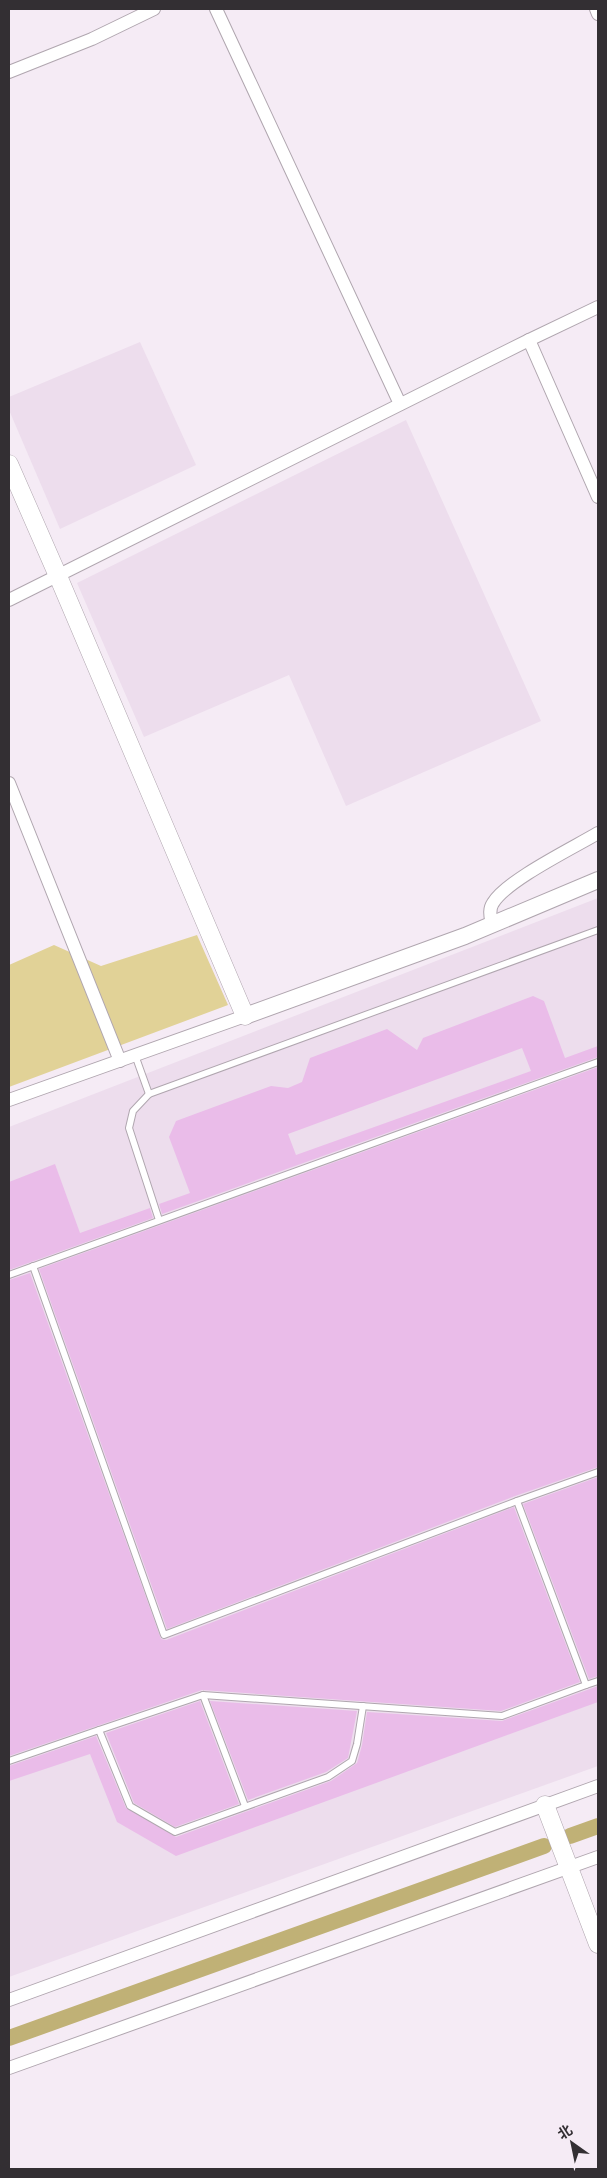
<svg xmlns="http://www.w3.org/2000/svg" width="607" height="2178" font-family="Poppins,'Noto Sans SC',sans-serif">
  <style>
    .built { fill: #eddded }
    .green { fill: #e1d297 }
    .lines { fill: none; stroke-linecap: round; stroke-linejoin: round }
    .canal { stroke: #c0b176; stroke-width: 16 }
    .building { fill: #eabce9; fill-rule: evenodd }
    .service-casing { stroke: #b0a6af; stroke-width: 8 }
    .minor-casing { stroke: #b0a6af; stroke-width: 14 }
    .tertiary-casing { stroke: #b0a6af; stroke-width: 18 }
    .secondary-casing { stroke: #b0a6af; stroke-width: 19 }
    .service { stroke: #fff; stroke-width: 6 }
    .minor { stroke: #fff; stroke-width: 12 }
    .tertiary { stroke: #fff; stroke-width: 16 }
    .secondary { stroke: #fff; stroke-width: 18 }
  </style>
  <rect width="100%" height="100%" fill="#f5ebf5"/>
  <g class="built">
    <polygon points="140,342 196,465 60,529 9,410 9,397"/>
    <polygon points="406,420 541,721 346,806 289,675 144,737 77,583"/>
    <polygon points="598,898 598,1766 9,1977 9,1127"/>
  </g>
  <polygon class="green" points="197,935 228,1005 9,1087 9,965 54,945 101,966"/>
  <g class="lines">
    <g class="canal">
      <polyline points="570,1836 598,1826"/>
      <polyline points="9,2038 544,1846"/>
    </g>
  </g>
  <g class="building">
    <path d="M533,996L544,1001L565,1058L598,1046V1057L162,1214L159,1204L190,1193L169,1137L176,1121L271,1086L288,1088L302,1082L310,1058L387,1029L417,1050L423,1038ZM522,1048L531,1071L296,1155L288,1134Z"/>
    <polygon points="598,1067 598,1467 515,1496 167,1629 39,1269"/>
    <polygon points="55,1164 80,1233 150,1208 153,1218 9,1270 9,1182"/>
    <polygon points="30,1273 161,1639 166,1640 514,1507 580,1682 501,1711 202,1690 9,1756 9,1280"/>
    <polygon points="598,1477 598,1676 589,1679 523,1504"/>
    <polygon points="598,1686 598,1702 176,1856 117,1822 90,1754 9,1781 9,1766 96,1736 126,1808 176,1837 331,1781 357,1763 362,1745 367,1712 502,1721"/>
    <polygon points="200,1701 239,1804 175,1827 134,1803 106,1733"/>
    <polygon points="210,1701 357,1711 348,1758 326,1772 248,1800"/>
  </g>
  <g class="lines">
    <g class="service-casing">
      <g id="service">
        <polyline points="135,1055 149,1094"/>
        <polyline points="159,1220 129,1128 133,1111 149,1094 598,930"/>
        <polyline points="33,1266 164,1635 517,1501 598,1472"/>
        <polyline points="9,1275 598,1062"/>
        <polyline points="517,1501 586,1685 598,1681"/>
        <polyline points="203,1695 245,1806"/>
        <polyline points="99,1730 203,1695 502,1716 586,1685"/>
        <polyline points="9,1761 99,1730 130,1806 175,1832 328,1777 352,1761 357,1744 363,1706"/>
      </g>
    </g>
    <g class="minor-casing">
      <g id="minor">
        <polyline points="216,9 400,404"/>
        <polyline points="596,9 598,14"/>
        <polyline points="9,72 92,39 154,9"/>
        <polyline points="529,340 598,497"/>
        <polyline points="9,600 529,340 598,307"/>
        <polyline points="9,783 120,1061"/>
        <path d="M492,925C491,918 488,910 493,903C507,880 573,848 598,833"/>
        <polyline points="9,1100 245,1016"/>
        <polyline points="9,2000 598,1786"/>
        <polyline points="9,2068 598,1857"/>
      </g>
    </g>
    <g class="tertiary-casing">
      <polyline id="tertiary" points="245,1016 465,936 598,880"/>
    </g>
    <g class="secondary-casing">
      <g id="secondary">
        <polyline points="9,464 58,576 245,1016"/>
        <polyline points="545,1805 598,1944"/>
      </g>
    </g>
    <use href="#service" class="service"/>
    <use href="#minor" class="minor"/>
    <use href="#tertiary" class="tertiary"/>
    <use href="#secondary" class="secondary"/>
  </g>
  <rect width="607" height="2178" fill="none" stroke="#332f33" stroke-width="20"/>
  <g transform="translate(572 2143) rotate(327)" stroke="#f5ebf5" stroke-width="4" paint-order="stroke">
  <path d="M0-4L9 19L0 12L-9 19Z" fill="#332f33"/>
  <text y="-8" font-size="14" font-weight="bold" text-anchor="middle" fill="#332f33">北</text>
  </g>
</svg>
